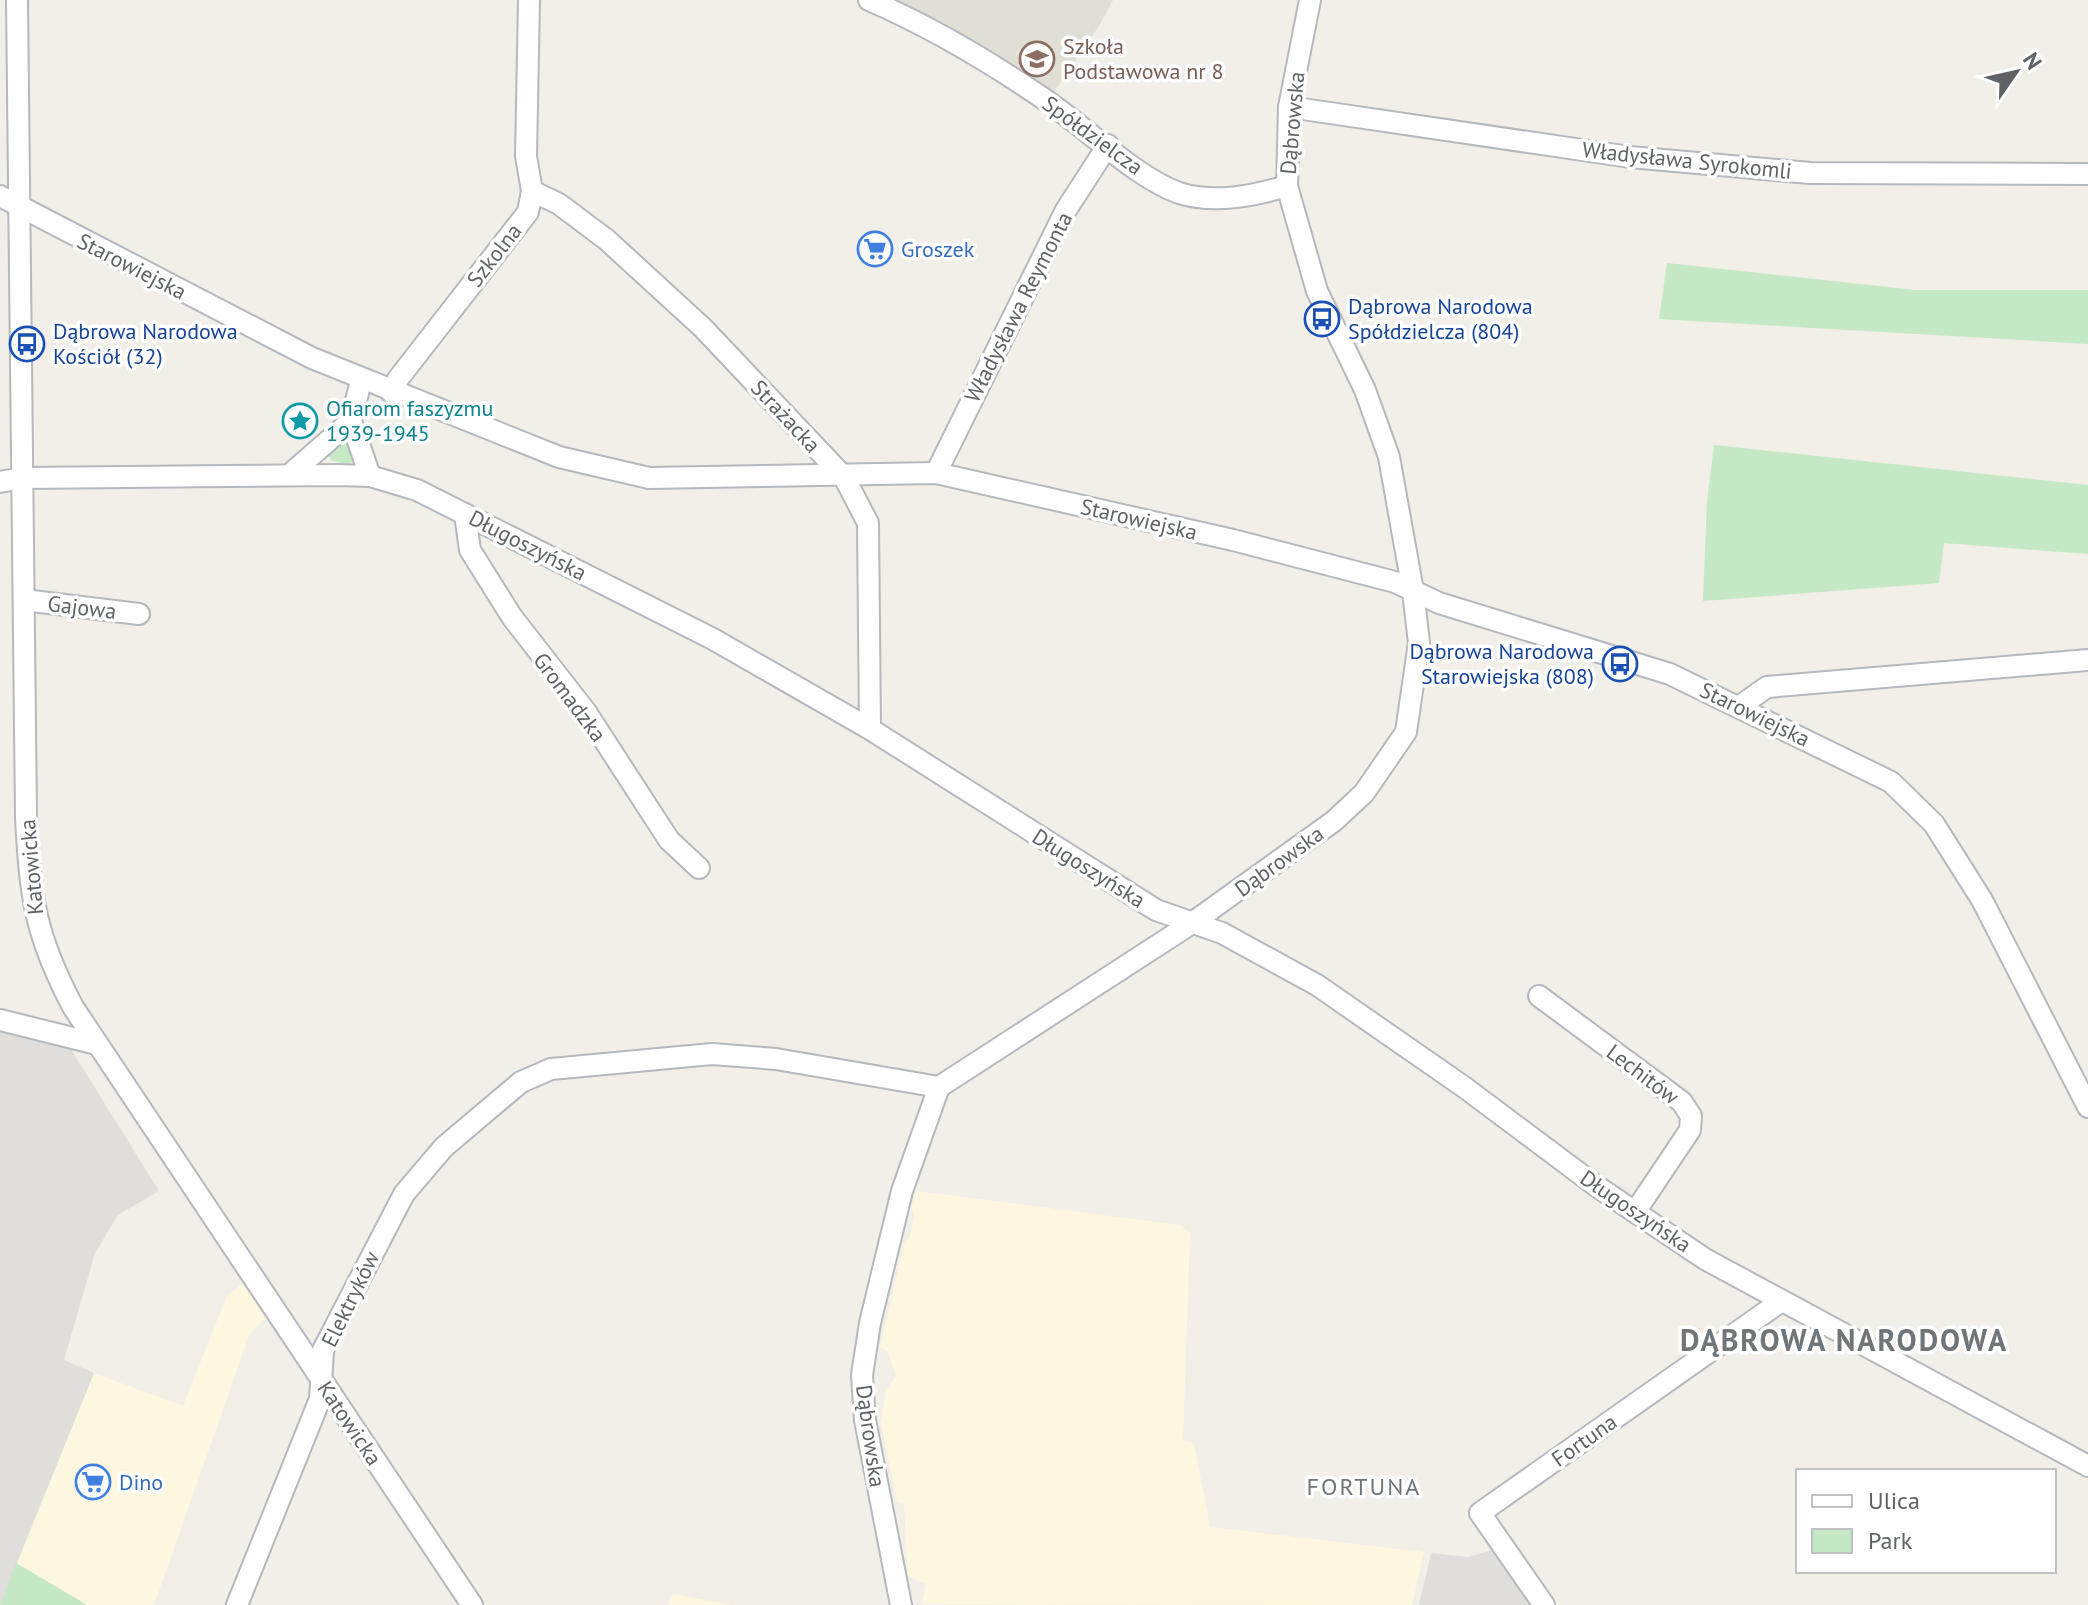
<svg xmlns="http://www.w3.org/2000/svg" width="2088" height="1605" font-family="'PT Sans',sans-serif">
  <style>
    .commercial { fill: #fef7e0 }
    .industrial { fill: #e0deda }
    .education { fill: #e1ded6 }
    .green { fill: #c5e8c5 }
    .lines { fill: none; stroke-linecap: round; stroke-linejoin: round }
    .minor-casing { stroke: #b5b8bc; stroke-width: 24 }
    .minor { stroke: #fff; stroke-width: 20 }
    .labels { text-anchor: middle; stroke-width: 7; stroke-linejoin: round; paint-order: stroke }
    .education-label { font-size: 22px; fill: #785e54; stroke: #fff; text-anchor: start }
    .street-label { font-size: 22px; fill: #5f6368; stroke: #fff }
    .shop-label { font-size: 22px; fill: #366cbe; stroke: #fff; text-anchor: start }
    .transit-label { font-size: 22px; fill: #164399; stroke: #fff; text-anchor: start }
    .culture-label { font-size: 22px; fill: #0d838f; stroke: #fff; text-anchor: start }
    .neighbourhood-label { font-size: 24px; letter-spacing: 2px; fill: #70757a; stroke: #fff }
    .district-label { font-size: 30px; font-weight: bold; letter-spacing: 2px; fill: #70757a; stroke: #fff }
  </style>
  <rect width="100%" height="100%" fill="#f1efe8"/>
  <g class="commercial">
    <polygon points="917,1191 1180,1225 1190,1233 1183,1441 1194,1443 1210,1527 1424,1552 1412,1605 922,1604 926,1584 908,1576 904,1503 897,1501 881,1424 886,1390 896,1376 887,1350 880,1347 905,1241 910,1236 914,1217 911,1207"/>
    <polygon points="252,1276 275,1309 250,1333 154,1605 87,1605 16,1563 94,1373 183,1406 227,1296"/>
    <polygon points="673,1594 733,1605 668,1605"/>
  </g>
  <g class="industrial">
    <polygon points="0,1028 69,1046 159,1191 118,1215 95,1253 64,1360 94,1373 0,1605"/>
    <polygon points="1492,1550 1531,1605 1419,1605 1431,1553 1468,1557"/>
  </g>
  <polygon class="education" points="890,0 1113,0 1099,26 1054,92"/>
  <g class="green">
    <polygon points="1667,263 1915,290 2088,290 2088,344 1659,319"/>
    <polygon points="348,436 357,456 349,464 332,461 328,454"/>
    <polygon points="1714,445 2088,485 2088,554 1944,543 1939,583 1703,601 1707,502"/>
    <polygon points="16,1563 87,1605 0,1605"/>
  </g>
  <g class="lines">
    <g class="minor-casing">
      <g id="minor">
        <path d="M17,0L26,817C30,897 35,935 73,1007L472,1605"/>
        <path d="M869,0C929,26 990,62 1044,99C1083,125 1136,178 1179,193C1214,204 1253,196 1287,186"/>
        <polyline points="1289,107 1630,157 1810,173 2088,174"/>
        <polyline points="532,191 559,204 607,240 703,328 844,477 868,523 870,729"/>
        <polyline points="0,196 312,358 559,457 649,478 936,473 1233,540 1395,582 1439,603 1670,674 1891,782 1934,824 1982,900 2088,1107"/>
        <polyline points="361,381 351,421 370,476"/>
        <polyline points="391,392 398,379 528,212 532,191 526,156 529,0"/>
        <polyline points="936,473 1066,210 1108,145"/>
        <polyline points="289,475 351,421"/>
        <polyline points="0,482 23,478 338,475 370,476 417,490 713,639 870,729 1156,910 1222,933 1317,985 1464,1087 1595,1185 1705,1259 2088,1466"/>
        <polyline points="465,514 470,550 512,617 586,712 669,840 699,868"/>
        <polyline points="24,600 139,614"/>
        <polyline points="1740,706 1767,687 2088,660"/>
        <polyline points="1539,996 1682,1102 1691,1116 1690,1130 1635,1212"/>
        <polyline points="0,1020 97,1044"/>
        <polyline points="237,1605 320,1399 323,1350 404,1194 444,1147 521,1082 551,1069 712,1054 776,1059 939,1087"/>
        <polyline points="901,1605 865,1420 862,1375 870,1323 902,1191 939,1087 1192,923 1334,821 1364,793 1406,732 1419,643 1413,591 1389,457 1365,390 1317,291 1287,186 1289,107 1310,0"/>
        <polyline points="1544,1605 1480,1513 1780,1302"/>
      </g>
    </g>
    <use href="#minor" class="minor"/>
  </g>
  <defs>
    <g id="school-ring" transform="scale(1.8)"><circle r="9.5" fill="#fff" stroke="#8d6e63" stroke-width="1.5"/><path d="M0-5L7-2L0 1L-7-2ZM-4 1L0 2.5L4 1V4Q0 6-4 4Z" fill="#8d6e63"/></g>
    <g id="supermarket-ring" transform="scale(1.8)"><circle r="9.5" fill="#fff" stroke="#3f7fe0" stroke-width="1.5"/><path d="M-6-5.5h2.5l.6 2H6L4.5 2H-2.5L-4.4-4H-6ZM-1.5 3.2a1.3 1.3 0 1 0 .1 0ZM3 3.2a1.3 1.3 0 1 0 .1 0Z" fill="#3f7fe0"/></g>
    <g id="bus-ring" transform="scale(1.8)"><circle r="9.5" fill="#fff" stroke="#1a4fb4" stroke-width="1.5"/><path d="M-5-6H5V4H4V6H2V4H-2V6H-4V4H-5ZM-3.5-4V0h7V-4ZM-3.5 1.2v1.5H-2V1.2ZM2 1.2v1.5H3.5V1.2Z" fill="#1a4fb4"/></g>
    <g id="sight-ring" transform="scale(1.8)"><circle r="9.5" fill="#fff" stroke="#0f9aa8" stroke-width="1.5"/><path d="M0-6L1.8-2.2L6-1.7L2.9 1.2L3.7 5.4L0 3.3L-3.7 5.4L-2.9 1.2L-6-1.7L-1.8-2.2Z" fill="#0f9aa8"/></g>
  </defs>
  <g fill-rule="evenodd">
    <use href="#school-ring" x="1037" y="59"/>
    <use href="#supermarket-ring" x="875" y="249"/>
    <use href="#bus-ring" x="1322" y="319"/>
    <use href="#bus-ring" x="27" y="344"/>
    <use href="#sight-ring" x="300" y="421"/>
    <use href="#bus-ring" x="1620" y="664"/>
    <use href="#supermarket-ring" x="93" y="1482"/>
  </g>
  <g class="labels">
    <g class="education-label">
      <text x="1063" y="54">Szkoła<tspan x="1063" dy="25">Podstawowa nr 8</tspan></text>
    </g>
    <g class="street-label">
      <text transform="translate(1292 123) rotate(-85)" y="8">Dąbrowska</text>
      <text transform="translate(1093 135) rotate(36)" y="8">Spółdzielcza</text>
      <text transform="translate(1687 160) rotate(6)" y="8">Władysława Syrokomli</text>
      <text transform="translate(494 255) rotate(-52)" y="8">Szkolna</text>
      <text transform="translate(132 266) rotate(27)" y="8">Starowiejska</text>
      <text transform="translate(1018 307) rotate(-63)" y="8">Władysława Reymonta</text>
      <text transform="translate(786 416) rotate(47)" y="8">Strażacka</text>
      <text transform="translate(1139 519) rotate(13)" y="8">Starowiejska</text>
      <text transform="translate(528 545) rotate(27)" y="8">Długoszyńska</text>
      <text transform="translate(82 607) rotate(7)" y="8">Gajowa</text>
      <text transform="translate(570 697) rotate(53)" y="8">Gromadzka</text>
      <text transform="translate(1755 714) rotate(26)" y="8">Starowiejska</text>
      <text transform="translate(1279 861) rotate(-36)" y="8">Dąbrowska</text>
      <text transform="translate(31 867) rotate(-95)" y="8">Katowicka</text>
      <text transform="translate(1089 868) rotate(32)" y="8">Długoszyńska</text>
      <text transform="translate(1643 1074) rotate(37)" y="8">Lechitów</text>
      <text transform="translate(1636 1211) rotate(34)" y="8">Długoszyńska</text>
      <text transform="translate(350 1299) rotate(-64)" y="8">Elektryków</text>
      <text transform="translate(350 1423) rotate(56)" y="8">Katowicka</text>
      <text transform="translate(871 1436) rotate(82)" y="8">Dąbrowska</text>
      <text transform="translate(1584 1440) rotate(-35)" y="8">Fortuna</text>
    </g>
    <g class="shop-label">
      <text x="901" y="257">Groszek</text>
      <text x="119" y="1490">Dino</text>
    </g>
    <g class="transit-label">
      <text x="1348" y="314">Dąbrowa Narodowa<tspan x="1348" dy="25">Spółdzielcza (804)</tspan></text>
      <text x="53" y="339">Dąbrowa Narodowa<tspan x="53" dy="25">Kościół (32)</tspan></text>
      <text x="1594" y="659" text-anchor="end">Dąbrowa Narodowa<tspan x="1594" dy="25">Starowiejska (808)</tspan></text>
    </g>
    <g class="culture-label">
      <text x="326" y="416">Ofiarom faszyzmu<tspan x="326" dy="25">1939-1945</tspan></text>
    </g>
    <g class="neighbourhood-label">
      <text x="1364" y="1495">FORTUNA</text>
    </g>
    <g class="district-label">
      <text x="1844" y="1351">DĄBROWA NARODOWA</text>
    </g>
  </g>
  <rect x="1796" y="1469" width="260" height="104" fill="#ffffff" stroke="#bfc1c3" stroke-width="2"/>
  <rect x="1812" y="1495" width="40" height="12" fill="#ffffff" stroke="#bfc1c3" stroke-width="2"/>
  <text x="1868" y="1509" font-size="24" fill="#5f6368">Ulica</text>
  <rect x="1812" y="1529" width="40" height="24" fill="#c5e8c5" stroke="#bfc1c3" stroke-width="2"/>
  <text x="1868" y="1549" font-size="24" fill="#5f6368">Park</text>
  <g transform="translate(2016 72) rotate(56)" stroke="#ffffff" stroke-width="6" paint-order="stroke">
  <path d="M0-6L14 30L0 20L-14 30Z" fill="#5f6368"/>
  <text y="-12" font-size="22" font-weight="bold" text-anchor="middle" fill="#5f6368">N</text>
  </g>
</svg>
